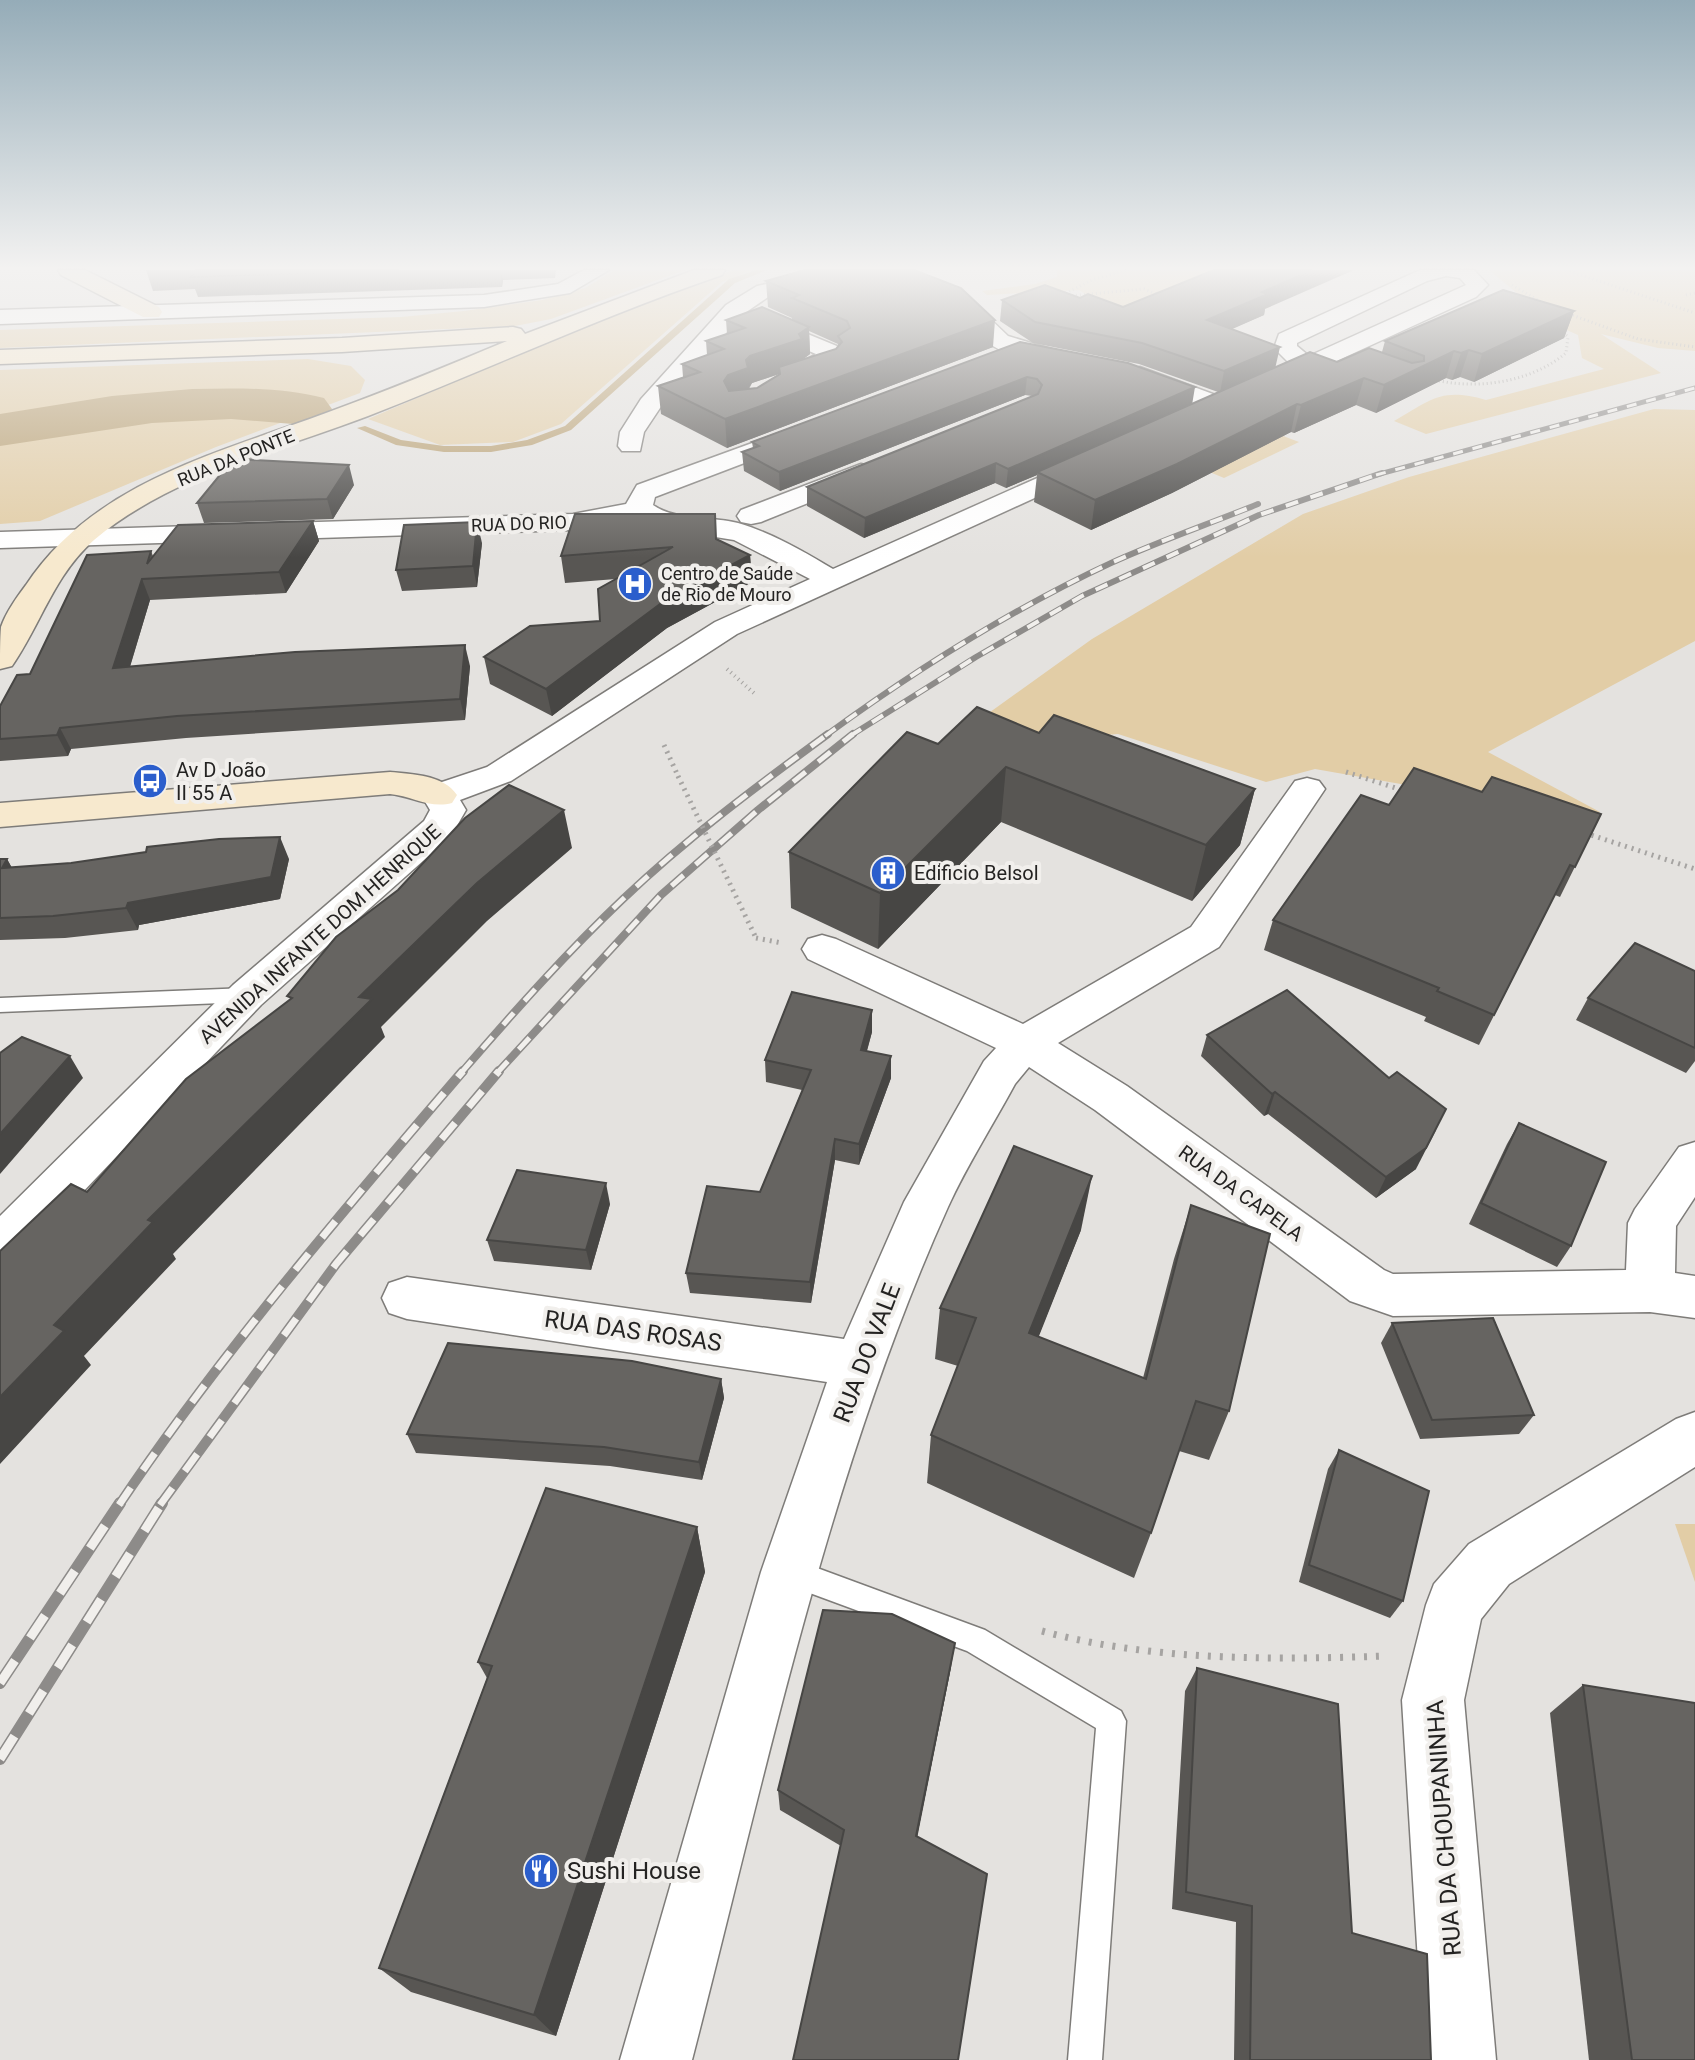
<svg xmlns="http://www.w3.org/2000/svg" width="1695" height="2060" font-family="Roboto,sans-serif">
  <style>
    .green { fill: #e2cda6 }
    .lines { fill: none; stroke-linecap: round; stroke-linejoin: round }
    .stream { fill: #b89f71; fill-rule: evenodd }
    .river { fill: #b89f71; fill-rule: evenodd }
    .lane-casing { stroke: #7e7c79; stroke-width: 3 }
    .street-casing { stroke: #7e7c79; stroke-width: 3 }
    .secondary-casing { stroke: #7e7c79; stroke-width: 3 }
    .path-far3 { stroke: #a6a4a2; stroke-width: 3; stroke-dasharray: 1 3; stroke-linecap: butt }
    .path-far2 { stroke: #a6a4a2; stroke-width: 4; stroke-dasharray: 1 4; stroke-linecap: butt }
    .path-far1 { stroke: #a6a4a2; stroke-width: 5; stroke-dasharray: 2 5; stroke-linecap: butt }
    .path { stroke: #a6a4a2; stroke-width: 7; stroke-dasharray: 3 9; stroke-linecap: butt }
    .lane { fill: #fff; fill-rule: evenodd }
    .street { fill: #fff; fill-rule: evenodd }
    .secondary { fill: #f7e9ce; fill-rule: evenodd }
    .rail-far4-casing { stroke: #8d8b89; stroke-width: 5 }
    .rail-far3-casing { stroke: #8d8b89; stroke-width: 6 }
    .rail-far2-casing { stroke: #8d8b89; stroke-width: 8 }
    .rail-far1-casing { stroke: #8d8b89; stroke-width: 10 }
    .rail-casing { stroke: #8d8b89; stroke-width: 12 }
    .rail-far4 { stroke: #f1efec; stroke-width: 3; stroke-dasharray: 10; stroke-linecap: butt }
    .rail-far3 { stroke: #f1efec; stroke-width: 4; stroke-dasharray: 13; stroke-linecap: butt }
    .rail-far2 { stroke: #f1efec; stroke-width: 5; stroke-dasharray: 16; stroke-linecap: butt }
    .rail-far1 { stroke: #f1efec; stroke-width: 7; stroke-dasharray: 21; stroke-linecap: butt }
    .rail { stroke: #f1efec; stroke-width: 9; stroke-dasharray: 27; stroke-linecap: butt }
    .path-bridge { stroke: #a6a4a2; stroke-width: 5; stroke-dasharray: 2 5; stroke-linecap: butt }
    .wall { fill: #585653; fill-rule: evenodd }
    .shaded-wall { fill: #474644 }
    .building { fill: #666461; stroke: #474644; stroke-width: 2 }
    .labels { text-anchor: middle; stroke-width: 8; stroke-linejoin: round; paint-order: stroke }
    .far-street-label { font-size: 18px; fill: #242322; stroke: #f1efec }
    .far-poi-label { font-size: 18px; fill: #242322; stroke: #f1efec; text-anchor: start }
    .poi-label { font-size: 20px; fill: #242322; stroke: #f1efec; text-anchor: start }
    .street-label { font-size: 20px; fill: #242322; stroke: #f1efec }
    .near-street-label { font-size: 24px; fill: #242322; stroke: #f1efec }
    .near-poi-label { font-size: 24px; fill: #242322; stroke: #f1efec; text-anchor: start }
  </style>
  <rect width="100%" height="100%" fill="#e4e2df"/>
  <g class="green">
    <polygon points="615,270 685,270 551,319 515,326 0,348 0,330 401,317 464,311 542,300 585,288"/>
    <polygon points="733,270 752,270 722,282 561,424 513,442 440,445 368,419 569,333"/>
    <polygon points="1057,270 1251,270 1115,312 1079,290 987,295 982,291 1035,284 1057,277"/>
    <path d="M1489,270H1695V351L1658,348L1601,334L1661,373L1426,434L1394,421C1431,400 1441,387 1486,400L1604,369L1582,358L1578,335L1504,302L1524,299Z"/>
    <polygon points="308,359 351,366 365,380 360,393 216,447 40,521 0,524 0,370"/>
    <polygon points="1654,409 1695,410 1695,641 1488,752 1600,812 1581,830 1475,797 1315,769 1266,782 1118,734 940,748 1092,639 1303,514 1409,477"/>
    <polygon points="1244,421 1299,442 1224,478 1169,455"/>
    <polygon points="1675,1524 1695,1524 1695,1582"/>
  </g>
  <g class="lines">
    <polygon class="stream" points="756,270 767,270 735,283 571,430 532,445 491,452 444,452 396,445 357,428 365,426 401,440 444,446 491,446 527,440 565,426 729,279"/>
    <path class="river" d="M192,389C236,388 281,387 324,398L332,409L324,420L305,425L231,419L152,423L0,446V414L112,396Z"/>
    <g class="lane-casing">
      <g id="lane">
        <polygon points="247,988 257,995 247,1002 0,1012 0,998"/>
        <polygon points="790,1558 985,1630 1121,1711 1126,1721 1102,2060 1068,2060 1096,1728 967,1651 780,1582 776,1572 780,1562"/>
      </g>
    </g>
    <g class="street-casing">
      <g id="street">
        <polygon points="584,270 609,270 570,293 484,307 0,324 0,310 484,295 558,284"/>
        <path d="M1420,270H1474L1488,285L1476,297L1282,386H1266L1262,381L1266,376L1291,365L1274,348L1279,334ZM1446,276L1460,278L1466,285L1309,356L1297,346V343L1427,281Z"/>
        <polygon points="820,272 830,278 827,282 771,295 742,315 660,408 644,432 640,451 622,451 618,446 620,432 641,399 726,305 757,286"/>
        <path d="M956,291L963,293L1008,336L1071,355L1074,360L1071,365C1050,370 1012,357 993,346C980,338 955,310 945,297Z"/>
        <polygon points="759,314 844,349 847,354 833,363 839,369 835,374 816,379 808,377 804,372 807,368 803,362 816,354 751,326 748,321 751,316"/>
        <polygon points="1140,367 1229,400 1232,405 1229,410 1211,410 1132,379 1128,374 1132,369"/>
        <path d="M796,427L805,430L809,435L805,440L655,497L653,505C676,521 711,516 738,523C772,533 803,551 833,569L1080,459H1098L1102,464L1098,469L737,634L511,781L460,800L466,810L451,836L261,1005L17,1261L0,1267V1216L233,985L424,821L430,810L421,795L427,787L487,767L715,622L810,579L734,540L666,529L636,518L573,530L0,548V532L573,514L626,504L637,485Z"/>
        <polygon points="861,464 870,466 874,472 870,478 761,522 751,524 741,522 737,516 741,510"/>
        <path d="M1307,778L1319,781L1325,789L1219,947L1058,1043L1127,1086L1384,1270L1393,1274L1626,1270L1628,1223L1635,1209L1679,1147L1695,1142V1197L1676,1226L1675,1273L1695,1276V1318L1650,1312L1393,1316L1350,1301L1095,1110L1029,1067L1015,1084C993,1125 967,1165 948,1207C828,1473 765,1777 692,2060H620L761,1572L827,1382L407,1319L389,1313L382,1298L389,1283L407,1277L844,1339L904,1202L984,1061L996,1048L808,959L802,949L808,939L822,935L836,939L1023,1024L1191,927L1295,781Z"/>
        <polygon points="1695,1412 1695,1467 1509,1584 1481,1619 1464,1700 1496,2060 1424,2060 1402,1700 1426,1605 1434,1584 1469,1544 1676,1419"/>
      </g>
    </g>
    <g class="secondary-casing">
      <g id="secondary">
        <polygon points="58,270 85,270 159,307 162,312 159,317 143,317 61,275"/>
        <path d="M694,270H725L722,275C602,316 486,370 368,416C276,451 170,476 94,540C54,575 41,624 12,666L0,669C0,656 0,638 1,627C6,612 17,597 26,585C93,483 218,453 326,413C387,391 447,366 507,341L342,352L0,364V350L342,338L513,327L521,329L525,334Z"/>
        <path d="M390,772C412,774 444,775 457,795L452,803C430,809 412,796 390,794L0,827V803Z"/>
      </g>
    </g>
    <g class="path-far3">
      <polyline points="1566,270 1695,313"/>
      <polyline points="1512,285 1545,304"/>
      <polyline points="1062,295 1092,280 1127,270"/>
      <polyline points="1686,295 1695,293"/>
      <polyline points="1068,296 1144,289 1163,297"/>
      <polyline points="1569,314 1638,339 1695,347"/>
      <path d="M1435,380C1479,390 1531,382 1566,353L1568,337L1561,330"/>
    </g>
    <polyline class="path-far2" points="727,669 756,695"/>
    <g class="path-far1">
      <polyline points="664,745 678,776"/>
      <polyline points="1346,772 1405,791"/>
      <polyline points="1585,833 1695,869"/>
      <polyline points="756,938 782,943"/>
    </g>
    <path class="path" d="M1042,1631C1151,1661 1273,1660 1386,1656"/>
    <use href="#lane" class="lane"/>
    <use href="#street" class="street"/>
    <use href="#secondary" class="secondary"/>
    <g class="rail-far4-casing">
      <polyline id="rail-far4" points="1376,475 1695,388"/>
    </g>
    <g class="rail-far3-casing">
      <g id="rail-far3">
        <path d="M825,736C914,671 1010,610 1111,563C1159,541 1209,524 1258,504"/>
        <polyline points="850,736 976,657 1082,596 1259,515 1382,473"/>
      </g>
    </g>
    <g class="rail-far2-casing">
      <g id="rail-far2">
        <path d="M461,1073C513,1013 566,953 623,899C687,838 757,786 828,734"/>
        <polyline points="497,1073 661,895 758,810 853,734"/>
      </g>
    </g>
    <g class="rail-far1-casing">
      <g id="rail-far1">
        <path d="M119,1505C222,1352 343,1211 463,1071"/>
        <polyline points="160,1505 336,1264 499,1071"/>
      </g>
    </g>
    <g class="rail-casing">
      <g id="rail">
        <polyline points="0,1683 120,1503"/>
        <polyline points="0,1759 162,1503"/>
      </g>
    </g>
    <use href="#rail-far4" class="rail-far4"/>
    <use href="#rail-far3" class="rail-far3"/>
    <use href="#rail-far2" class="rail-far2"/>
    <use href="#rail-far1" class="rail-far1"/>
    <use href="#rail" class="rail"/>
    <polyline class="path-bridge" points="678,776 756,938"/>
  </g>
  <g class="wall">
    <polygon points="146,270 556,270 555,278 503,280 502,287 198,297 195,289 153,291"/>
    <path d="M766,281L993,347L727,448L661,414L658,386L683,377L682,364L707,355L706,341L727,334L726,320H792V318L768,307ZM809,331L838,344V347L836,349L802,360L810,354ZM779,374L757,388L749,389L752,383Z"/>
    <polygon points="1080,298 1123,307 1265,309 1264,315 1231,329 1276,367 1337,362 1382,352 1385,341 1574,311 1564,338 1474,382 1460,377 1452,380 1446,378 1376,413 1356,405 1294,433 1291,432 1172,493 1091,530 1034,502 1037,475 1006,488 995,483 864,538 807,506 807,487 1032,396 1025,395 780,491 744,471 742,452 753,448 752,442 1020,342 1192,404 1218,392 1139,364 1033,343 1000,321 1002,300"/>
    <polygon points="354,485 333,519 204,523 197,503"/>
    <polygon points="313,521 319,541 286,593 150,600 130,667 470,666 465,720 186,738 71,749 68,756 0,761 0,706 30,674 151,551 153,556"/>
    <polygon points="717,540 750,555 752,582 667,628 552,716 490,684 484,657 600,621 616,579 565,583 561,556"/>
    <polygon points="482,543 477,587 402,591 396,570"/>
    <polygon points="1039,733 1255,789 1240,845 1192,901 1001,822 878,949 791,908 789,852 938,744"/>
    <polygon points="1482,792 1601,814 1560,897 1555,895 1479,1045 1424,1021 1426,1017 1264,950 1273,920 1389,805"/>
    <polygon points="0,859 7,859 12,868 289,859 280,899 139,925 138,930 65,938 0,940"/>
    <polygon points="1695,971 1695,1061 1686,1073 1576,1020 1588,998"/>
    <polygon points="872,1010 872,1032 867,1051 891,1078 859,1165 835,1160 811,1303 690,1293 686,1273 760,1192 802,1090 766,1082 765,1060"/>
    <polygon points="1207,1035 1416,1169 1376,1198 1268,1114 1264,1116 1201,1056"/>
    <polygon points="1519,1123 1571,1246 1557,1267 1469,1224 1507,1144"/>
    <polygon points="610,1204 591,1270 494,1261 487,1240"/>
    <polygon points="1191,1205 1229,1411 1209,1460 1179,1451 1151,1533 1134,1578 927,1483 931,1435 958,1366 935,1359 940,1308 1081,1230 1038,1337 1143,1378 1174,1259"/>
    <polygon points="1392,1323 1534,1415 1519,1434 1420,1439 1381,1343"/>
    <polygon points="721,1379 724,1398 702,1480 610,1466 416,1453 407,1434"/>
    <polygon points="1339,1450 1403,1601 1390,1618 1299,1582 1328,1469"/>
    <polygon points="697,1527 705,1572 556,2036 411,1992 379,1968 487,1678 478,1662"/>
    <polygon points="951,1667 917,1836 841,1846 780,1810 778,1790"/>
    <polygon points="1197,1668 1352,1933 1431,2060 1234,2060 1236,1922 1172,1909 1185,1691"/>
    <polygon points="1583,1685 1695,2060 1589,2060 1550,1713"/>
  </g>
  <g class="shaded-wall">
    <polygon points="499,270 501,270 503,280 502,287"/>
    <polygon points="1312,270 1354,270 1265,309 1264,315 1203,342 1207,320 1262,292"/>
    <polygon points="1574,311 1564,338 1474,382 1482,354"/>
    <polygon points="995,320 993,347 727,448 725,419"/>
    <polygon points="809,327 810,354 802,360 779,367 779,374 752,383 749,387 749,395 730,403 724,381 728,375 750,356 799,334"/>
    <polygon points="1280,347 1275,369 1220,393 1224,371"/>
    <polygon points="1469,350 1460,377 1452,380 1461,353"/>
    <polygon points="1454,351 1446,378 1376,413 1384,385"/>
    <polygon points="1027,377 1025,395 780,491 779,472"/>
    <polygon points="1364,378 1356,405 1294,433 1301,405"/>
    <polygon points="1195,387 1192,405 1037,472 1037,475 1006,488 1008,469"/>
    <polygon points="1297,404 1291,432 1172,493 1091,530 1095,500"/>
    <polygon points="996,463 995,483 864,538 865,518"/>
    <polygon points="349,465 354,485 333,519 327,499"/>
    <polygon points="313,521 319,541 286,593 279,572"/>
    <polygon points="477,522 482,543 477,587 473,566"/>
    <polygon points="750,555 752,582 667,628 552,716 546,689 664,601"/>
    <polygon points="142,579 150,600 123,689 113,668"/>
    <polygon points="465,645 470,666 465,720 460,699"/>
    <polygon points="60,728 71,749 68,756 57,735"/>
    <polygon points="1006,767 1001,822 878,949 880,893"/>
    <polygon points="1255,789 1240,845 1192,901 1206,845"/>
    <polygon points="564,810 572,848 487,921 381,1027 385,1037 173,1254 176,1259 84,1356 91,1365 0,1464 0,1397 54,1325 148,1220 359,997 477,883"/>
    <polygon points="280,837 289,859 280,899 139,925 138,930 126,908 128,903"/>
    <polygon points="7,859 19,881 2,868"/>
    <polygon points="872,1010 872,1032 861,1071 861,1050"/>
    <polygon points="70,1056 83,1078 0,1174 0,1134"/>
    <polygon points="891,1056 891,1078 859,1165 859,1144"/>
    <polygon points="1275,1092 1268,1114 1264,1116 1272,1094"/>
    <polygon points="1436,1130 1416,1169 1376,1198 1386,1177"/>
    <polygon points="835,1139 835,1160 811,1303 810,1282"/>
    <polygon points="1092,1176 1081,1230 1020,1384 1029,1333"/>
    <polygon points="606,1183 610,1204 591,1270 586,1250"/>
    <polygon points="721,1379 724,1398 702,1480 699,1462"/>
    <polygon points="697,1527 705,1572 556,2036 534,2015"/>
    <polygon points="955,1643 951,1667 914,1854 916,1836"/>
  </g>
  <g class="building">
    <polygon points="196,270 399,270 191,277"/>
    <polygon points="805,270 914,270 961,288 995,320 725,419 658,386 700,372 682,364 724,349 706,341 745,328 726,320 762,307 809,327 799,334 802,339 750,356 746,360 748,368 728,375 724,381 729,391 757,388 780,374 779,367 836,349 842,342 838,336 850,328 847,321 792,298 799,295 766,281"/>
    <polygon points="1214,270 1312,270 1262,292 1268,294 1207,320 1280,347 1224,371 1142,343 1035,322 1002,300 1045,285 1080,298 1088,294 1123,307"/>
    <polygon points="1503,290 1574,311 1482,354 1469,350 1461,353 1454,351 1384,385 1364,378 1301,405 1297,404 1177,464 1095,500 1037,472 1310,352 1337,362 1369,348 1412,363 1424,361 1424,356 1385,341"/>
    <polygon points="1020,342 1128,363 1195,387 1008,469 996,463 865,518 807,487 1038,394 1042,385 1037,379 1027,377 779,472 742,452 759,446 752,442"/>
    <polygon points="233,459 349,465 327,499 197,503"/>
    <polygon points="575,514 715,514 716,539 750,555 664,601 546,689 484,657 530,626 600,621 598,589 673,547 561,556"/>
    <polygon points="313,521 279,572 142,579 113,668 295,652 465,645 460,699 177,716 60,728 57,735 0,739 0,706 17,675 30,674 87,555 151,551 147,564 178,525"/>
    <polygon points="477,522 473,566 396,570 404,525"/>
    <polygon points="977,707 1039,733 1054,715 1255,789 1206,845 1006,767 880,893 789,852 907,732 938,744"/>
    <polygon points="1414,768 1482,792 1492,777 1601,814 1575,867 1570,865 1494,1015 1437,991 1439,988 1273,920 1361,795 1389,805"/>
    <polygon points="509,785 564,810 477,883 359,997 372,999 148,1220 153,1222 54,1325 64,1331 0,1397 0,1251 71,1184 87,1192 186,1079 292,998 287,996 336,937 398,890 465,818"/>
    <polygon points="280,837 271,877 128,903 126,908 53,916 0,918 0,859 7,859 2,868 71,863 146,852 147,847 219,839"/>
    <polygon points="1635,943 1695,971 1695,1048 1588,998"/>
    <polygon points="1287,990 1389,1078 1397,1072 1446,1109 1426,1148 1386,1177 1275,1092 1272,1094 1207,1035"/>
    <polygon points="792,992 872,1010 861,1050 891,1056 859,1144 835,1139 810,1282 686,1273 707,1186 760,1192 811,1070 765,1060"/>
    <polygon points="22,1037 70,1056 0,1134 0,1053"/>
    <polygon points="1519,1123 1606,1162 1571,1246 1481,1203"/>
    <polygon points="1014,1146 1092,1176 1029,1333 1146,1379 1191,1205 1270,1234 1229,1411 1196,1401 1151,1533 931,1435 976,1318 940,1308"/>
    <polygon points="517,1170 606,1183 586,1250 487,1240"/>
    <polygon points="1493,1318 1534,1415 1432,1420 1392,1323"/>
    <polygon points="448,1343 632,1361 721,1379 699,1462 604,1447 407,1434"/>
    <polygon points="1339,1450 1429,1491 1403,1601 1309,1565"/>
    <polygon points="546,1488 697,1527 534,2015 379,1968 492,1666 478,1662"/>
    <polygon points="823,1610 892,1614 955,1643 916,1836 987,1874 958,2060 793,2060 844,1830 778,1790"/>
    <polygon points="1197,1668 1338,1704 1352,1933 1427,1954 1431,2060 1250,2060 1252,1906 1186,1892"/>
    <polygon points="1583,1685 1695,1703 1695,2060 1632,2060"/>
  </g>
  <linearGradient id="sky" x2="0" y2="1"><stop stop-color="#95acb8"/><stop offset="0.48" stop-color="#f3f2f1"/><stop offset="1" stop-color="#f3f2f1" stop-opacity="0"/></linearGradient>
  <rect width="1695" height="558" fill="url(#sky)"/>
  <defs>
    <g id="hospital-disc" transform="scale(1.8)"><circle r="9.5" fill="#2b5ecc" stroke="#f1efec"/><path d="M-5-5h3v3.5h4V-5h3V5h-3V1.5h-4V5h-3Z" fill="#fff"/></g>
    <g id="bus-disc" transform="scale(1.8)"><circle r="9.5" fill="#2b5ecc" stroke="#f1efec"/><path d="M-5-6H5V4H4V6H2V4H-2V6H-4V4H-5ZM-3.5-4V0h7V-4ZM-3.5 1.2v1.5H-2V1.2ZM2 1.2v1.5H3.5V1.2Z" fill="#fff"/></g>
    <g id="building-disc" transform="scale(1.8)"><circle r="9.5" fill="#2b5ecc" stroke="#f1efec"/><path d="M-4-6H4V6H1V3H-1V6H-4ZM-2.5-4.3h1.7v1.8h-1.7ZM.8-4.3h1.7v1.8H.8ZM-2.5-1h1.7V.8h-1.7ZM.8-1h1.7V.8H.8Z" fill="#fff"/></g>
    <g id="restaurant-disc" transform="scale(1.8)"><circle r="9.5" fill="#2b5ecc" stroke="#f1efec"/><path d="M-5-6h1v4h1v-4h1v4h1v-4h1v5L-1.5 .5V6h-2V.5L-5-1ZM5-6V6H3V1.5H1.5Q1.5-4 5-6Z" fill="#fff"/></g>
  </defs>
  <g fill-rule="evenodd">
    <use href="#hospital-disc" x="635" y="584"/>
    <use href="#bus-disc" x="150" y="781"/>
    <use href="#building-disc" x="888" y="873"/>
    <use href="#restaurant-disc" x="541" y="1871"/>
  </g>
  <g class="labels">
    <g class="far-street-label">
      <text transform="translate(236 458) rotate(-22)" y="6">RUA DA PONTE</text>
      <text transform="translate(519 524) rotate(-2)" y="6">RUA DO RIO</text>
    </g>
    <g class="far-poi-label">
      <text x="661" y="580">Centro de Saúde<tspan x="661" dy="21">de Rio de Mouro</tspan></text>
    </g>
    <g class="poi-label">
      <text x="176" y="777">Av D João<tspan x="176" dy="23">II 55 A</tspan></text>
      <text x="914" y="880">Edificio Belsol</text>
    </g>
    <g class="street-label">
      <text transform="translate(320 934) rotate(-42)" y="7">AVENIDA INFANTE DOM HENRIQUE</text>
      <text transform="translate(1241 1193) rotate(36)" y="7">RUA DA CAPELA</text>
    </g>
    <g class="near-street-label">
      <text transform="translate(633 1331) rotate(8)" y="8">RUA DAS ROSAS</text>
      <text transform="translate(867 1353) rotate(-69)" y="8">RUA DO VALE</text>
      <text transform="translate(1444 1828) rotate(-94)" y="8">RUA DA CHOUPANINHA</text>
    </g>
    <g class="near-poi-label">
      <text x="567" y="1879">Sushi House</text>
    </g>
  </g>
</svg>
